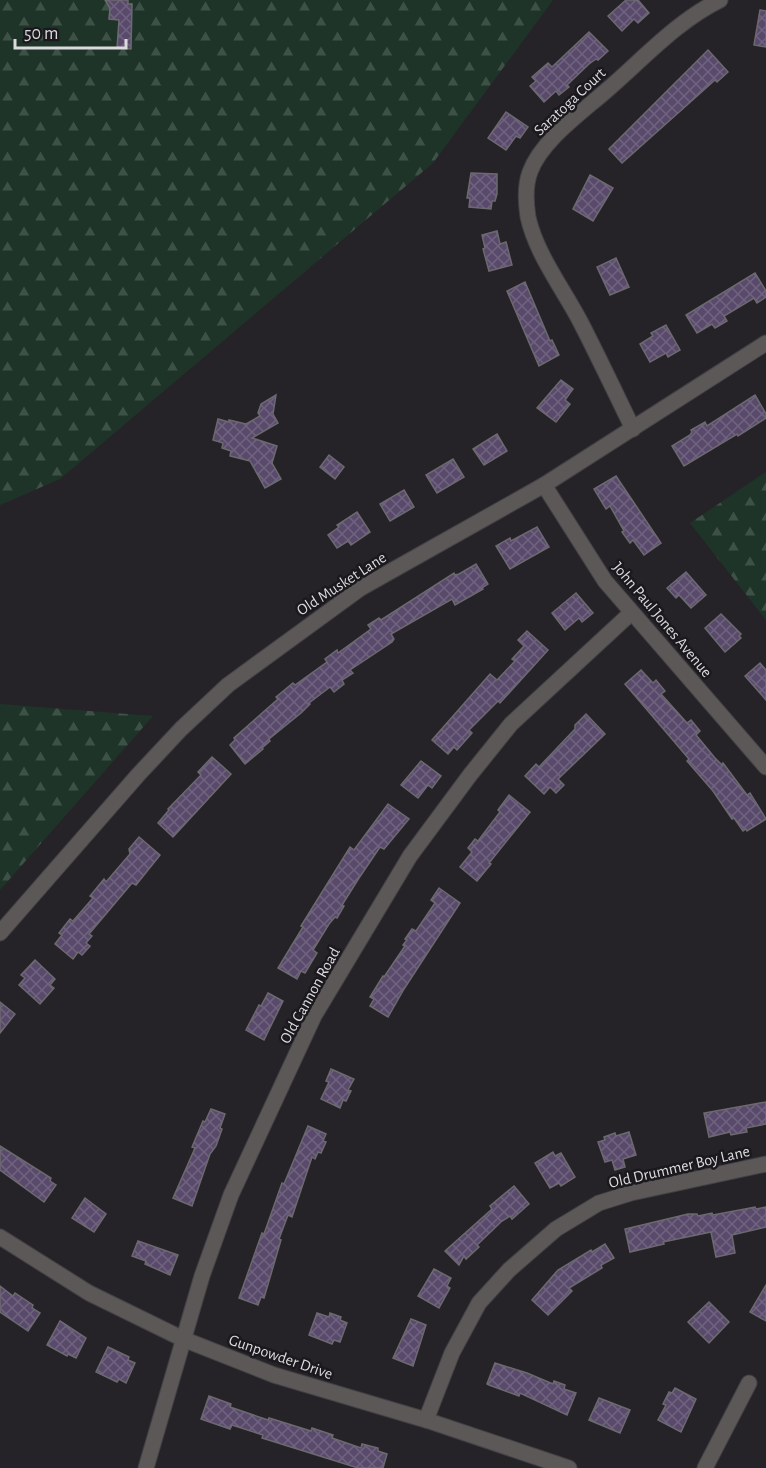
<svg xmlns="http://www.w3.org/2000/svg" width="766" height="1468" font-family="'Alegreya Sans',sans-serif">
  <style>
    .forest { fill: url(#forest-firs) }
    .building { fill: url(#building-cross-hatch); stroke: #6c6a6f; stroke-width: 1.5 }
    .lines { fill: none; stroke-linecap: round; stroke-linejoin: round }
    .street-casing { stroke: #424044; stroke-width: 17 }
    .street { stroke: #5b5857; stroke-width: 15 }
    .labels { text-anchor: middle; stroke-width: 5; stroke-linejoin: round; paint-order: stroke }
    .street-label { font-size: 16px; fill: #dbdadd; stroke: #1b191e }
  </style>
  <defs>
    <pattern id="forest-firs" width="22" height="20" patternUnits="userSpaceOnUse" patternTransform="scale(1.5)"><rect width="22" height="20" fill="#1e3428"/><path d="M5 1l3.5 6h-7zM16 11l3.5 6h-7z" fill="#3e5147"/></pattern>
    <pattern id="building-cross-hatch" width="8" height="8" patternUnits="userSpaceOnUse" patternTransform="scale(1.5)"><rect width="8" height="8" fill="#59496b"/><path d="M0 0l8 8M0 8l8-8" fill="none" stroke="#706380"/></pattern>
  </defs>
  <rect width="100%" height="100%" fill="#252327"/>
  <g class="forest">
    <polygon points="0,0 553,0 433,163 60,479 0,505"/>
    <polygon points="766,472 766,620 690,523"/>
    <polygon points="0,704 153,716 0,890"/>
  </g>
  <g class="building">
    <polygon points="105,0 128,0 128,4 132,4 131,49 117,48 119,20 109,19 110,8"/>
    <polygon points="626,0 638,0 649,13 638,23 634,19 622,31 608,16"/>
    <polygon points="760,10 766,11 766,47 754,45"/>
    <polygon points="589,32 608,51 598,60 596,59 589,64 567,85 569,87 559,95 556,91 544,102 530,86 536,81 532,77 548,63 552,67"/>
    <polygon points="708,50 728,72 717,82 715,80 622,163 609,149"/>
    <polygon points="506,112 528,127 520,138 516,136 506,150 488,138"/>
    <polygon points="471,173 497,174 497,194 495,201 492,201 491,209 469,207 470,198 467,198"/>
    <polygon points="590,175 613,188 593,221 573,209"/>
    <polygon points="497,231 500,244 506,242 512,265 489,271 483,249 485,248 482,235"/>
    <polygon points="616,258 629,287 610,295 597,267"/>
    <polygon points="755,273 766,291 766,297 757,303 754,298 724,316 727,321 715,328 712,324 697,333 686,315"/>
    <polygon points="525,282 550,341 552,340 559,355 539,366 507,291"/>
    <polygon points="666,325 680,350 668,357 666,353 650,362 640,344 653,336 651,333"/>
    <polygon points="561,380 573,389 565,400 570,404 556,422 537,408"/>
    <polygon points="276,395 273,414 278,423 252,438 277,446 272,463 281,479 265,488 250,461 230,456 231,451 222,448 223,443 213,440 218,419 229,422 229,420 246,424 260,416 258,413 261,404"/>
    <polygon points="755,395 766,414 766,418 738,436 737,434 684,466 672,446 690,435 692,432 691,430 705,422 707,426"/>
    <polygon points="497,434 507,451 484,465 473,449"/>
    <polygon points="329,455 344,467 335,479 320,467"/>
    <polygon points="453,459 464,477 437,493 426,475"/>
    <polygon points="616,476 661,543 644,555 633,540 630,543 622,532 624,531 610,506 606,509 594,489"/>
    <polygon points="404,490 414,507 390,521 380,504"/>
    <polygon points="357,512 370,532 351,545 348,541 337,548 328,535 339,527 337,525"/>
    <polygon points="537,527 549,547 510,569 496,546 510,538 511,541"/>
    <polygon points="476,564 488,584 482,588 483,589 455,605 452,599 391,634 394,639 392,642 350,670 353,673 342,680 344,684 334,692 330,687 309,703 310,704 301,713 269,739 270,741 262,748 263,749 245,764 230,745 235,740 234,738 278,699 276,697 293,683 295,685 327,662 325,659 337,650 338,653 371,629 368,625 379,618 381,620 454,573 455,575 459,574"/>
    <polygon points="686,572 706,595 691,608 679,595 676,598 667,588"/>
    <polygon points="576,593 593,613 582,622 579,618 565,630 552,613"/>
    <polygon points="721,614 741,634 739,636 741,638 725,652 705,628"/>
    <polygon points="527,631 548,650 500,703 498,701 469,730 472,733 457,750 454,747 448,754 432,740 490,674 497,680 515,661 512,659 524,646 518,640"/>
    <polygon points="760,663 766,670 766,700 745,676"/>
    <polygon points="641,670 653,683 656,680 665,691 661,694 687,723 691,720 700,731 696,735 715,758 722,765 723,763 747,795 750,793 766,819 747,831 746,829 743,831 734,818 732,819 713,791 687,761 689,759 625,684"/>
    <polygon points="586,714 605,734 558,779 564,785 556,793 550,787 544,794 525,776 536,764 539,767 575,729 575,725"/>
    <polygon points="212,757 231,774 173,837 158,823 169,810 168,809 201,775 198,772"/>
    <polygon points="421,761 441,776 432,788 428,785 418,798 401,785"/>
    <polygon points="509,795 530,812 489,863 491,864 477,881 460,867 472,852 468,848 475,839 478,841 500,812 498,810"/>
    <polygon points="388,804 409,819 384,849 380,847 359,878 342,905 344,906 337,918 335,917 329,924 313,950 317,953 305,973 301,971 297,979 278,968 303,927 301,926 350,847 354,850"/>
    <polygon points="139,837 160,855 136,885 132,883 89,934 92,936 86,943 90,946 82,955 78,952 73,959 55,944 62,935 59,933 70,919 73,921 93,898 90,896 104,879 106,882 130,854 129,849"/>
    <polygon points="439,888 460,903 404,989 388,1017 370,1006 374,999 370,997 383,976 384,977 405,946 403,945 407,940 405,939 412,929 416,931 435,903 431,900"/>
    <polygon points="35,960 55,979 50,985 54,988 40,1004 19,985 25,978 21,975"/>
    <polygon points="268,993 283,1001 264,1040 246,1030 259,1005 261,1006"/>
    <polygon points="0,1002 15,1014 0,1033"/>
    <polygon points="331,1069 354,1079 348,1090 351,1091 346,1101 343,1100 340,1108 321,1099 329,1082 326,1081"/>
    <polygon points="766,1102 766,1124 746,1128 747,1132 731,1135 730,1132 709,1137 704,1113"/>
    <polygon points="211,1109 225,1114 220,1128 222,1129 216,1146 210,1154 192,1206 173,1198 195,1148 192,1147 203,1121 205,1122"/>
    <polygon points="308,1126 326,1134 323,1141 326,1142 321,1153 318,1152 315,1159 312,1157 292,1217 288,1215 279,1239 281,1240 264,1298 261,1297 258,1305 239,1298 262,1233 264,1234 282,1183 284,1184"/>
    <polygon points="629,1132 636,1155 623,1159 625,1167 615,1170 612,1160 605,1162 598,1142 605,1140 604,1137 615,1133 616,1136"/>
    <polygon points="0,1146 51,1178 50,1181 56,1185 44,1202 0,1170"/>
    <polygon points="553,1152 555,1156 561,1153 575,1177 561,1186 559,1183 550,1188 535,1163"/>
    <polygon points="514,1186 529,1204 512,1219 510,1216 502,1221 477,1245 479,1247 466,1259 464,1256 459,1265 445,1251 492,1209 490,1206"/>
    <polygon points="85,1198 106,1214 94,1232 72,1218"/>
    <polygon points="755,1207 756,1209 766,1207 766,1227 732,1235 735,1253 716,1257 711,1232 663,1242 664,1244 630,1252 625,1229 688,1214 697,1214 698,1216 712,1213 713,1215"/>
    <polygon points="138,1241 178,1255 170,1275 145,1264 146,1261 132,1256"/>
    <polygon points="605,1244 614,1258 601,1265 602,1268 569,1288 572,1291 548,1315 532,1300 558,1270 591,1250 592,1252"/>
    <polygon points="434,1269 451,1278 447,1286 450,1288 439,1308 418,1296"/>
    <polygon points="766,1285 766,1321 750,1312"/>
    <polygon points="0,1286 13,1296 15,1293 33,1305 32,1308 40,1313 28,1331 0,1312"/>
    <polygon points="709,1302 729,1322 709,1343 688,1322"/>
    <polygon points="317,1313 329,1317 330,1313 341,1317 340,1320 347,1323 340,1342 334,1340 332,1344 309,1335"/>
    <polygon points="411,1319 426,1325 413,1366 393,1358"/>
    <polygon points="60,1321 86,1338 76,1358 68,1354 67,1356 47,1345"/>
    <polygon points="108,1347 129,1357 128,1360 135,1363 126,1383 119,1379 117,1382 96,1372"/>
    <polygon points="495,1363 527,1373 553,1384 554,1381 565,1385 564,1389 576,1393 567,1415 520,1393 519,1396 489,1385 487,1384"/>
    <polygon points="675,1388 696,1399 681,1432 658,1420 666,1405 663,1404 669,1392 672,1393"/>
    <polygon points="209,1396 231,1404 230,1407 268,1420 269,1418 311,1431 312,1428 333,1435 332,1438 361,1448 362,1444 378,1448 378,1451 387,1454 383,1468 358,1468 262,1438 263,1435 232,1425 230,1429 201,1419"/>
    <polygon points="599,1398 630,1410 620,1433 589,1420"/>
  </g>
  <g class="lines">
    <g class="street-casing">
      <g id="street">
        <path d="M633,429C616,394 599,358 581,323C564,290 536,254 528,217C526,204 525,185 530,172C541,141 582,112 607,90C643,59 677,21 720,0"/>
        <polyline points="544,485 605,581 766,767"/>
        <polyline points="0,933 138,775 181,729 228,685 361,588 544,485 766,343"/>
        <polyline points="0,1237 89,1293 183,1339 274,1375 426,1420 569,1468"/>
        <polyline points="426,1420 452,1353 479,1303 509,1270 556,1229 599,1203 631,1193 766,1164"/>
        <polyline points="146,1468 202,1276 231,1195 314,1016 410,856 470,775 511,724 631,613"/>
        <polyline points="705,1468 749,1383"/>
      </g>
    </g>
    <use href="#street" class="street"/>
  </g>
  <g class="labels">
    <g class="street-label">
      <text transform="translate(569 101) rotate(-43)" y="6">Saratoga Court</text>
      <text transform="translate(341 583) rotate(-33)" y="6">Old Musket Lane</text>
      <text transform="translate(663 619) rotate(50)" y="6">John Paul Jones Avenue</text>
      <text transform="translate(309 995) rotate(-61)" y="6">Old Cannon Road</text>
      <text transform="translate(679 1166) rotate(-13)" y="6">Old Drummer Boy Lane</text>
      <text transform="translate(281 1356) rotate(19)" y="6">Gunpowder Drive</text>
    </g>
  </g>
  <path d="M15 39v9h111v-9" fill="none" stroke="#dbdadd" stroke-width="3"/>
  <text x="24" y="39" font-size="18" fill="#dbdadd" stroke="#1b191e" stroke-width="4.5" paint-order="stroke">50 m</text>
</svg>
